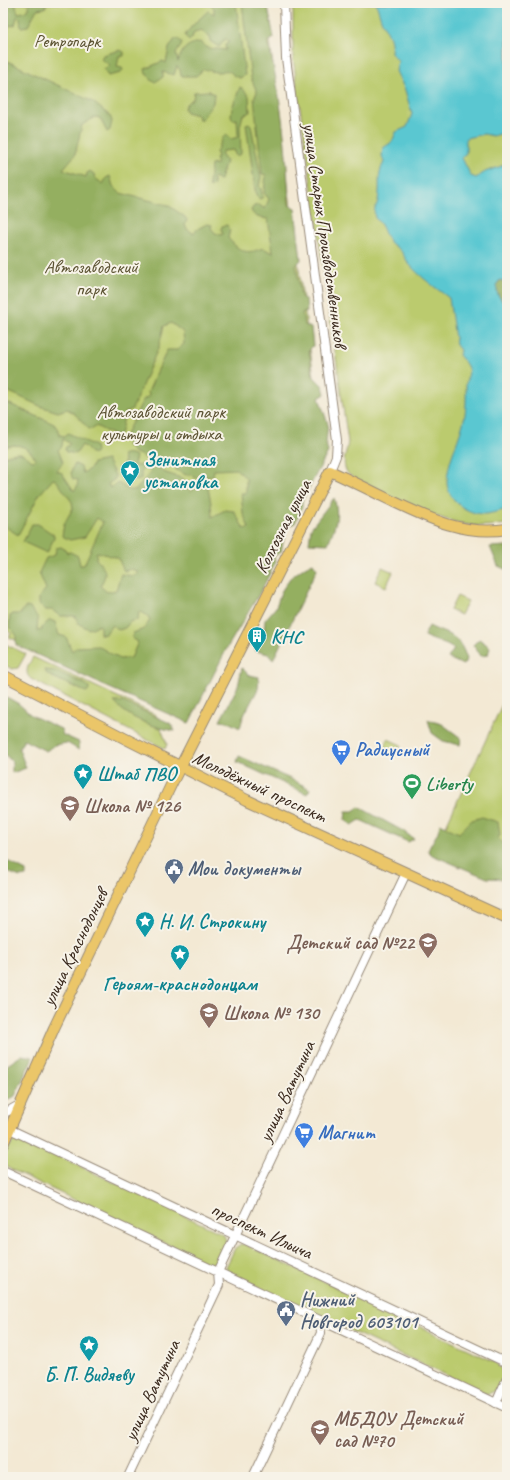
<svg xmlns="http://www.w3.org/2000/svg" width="510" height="1480" font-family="Caveat,sans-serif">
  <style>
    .green { fill: #bbcb6e; stroke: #7b7a46 }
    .forest { fill: #94af61; stroke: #686c40; fill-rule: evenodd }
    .water { fill: #5ac7d1; stroke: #4a7878 }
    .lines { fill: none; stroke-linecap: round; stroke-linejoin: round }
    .minor-casing { stroke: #978a79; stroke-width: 10 }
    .major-casing { stroke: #978a79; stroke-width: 12 }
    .minor { stroke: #fff; stroke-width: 8 }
    .major { stroke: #ebc669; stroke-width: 10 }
    .labels { text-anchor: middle; stroke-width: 4; stroke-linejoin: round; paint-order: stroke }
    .park-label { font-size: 19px; fill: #5b5232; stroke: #f7f3e8 }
    .street-label { font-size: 19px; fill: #3b2a1e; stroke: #f7f3e8 }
    .culture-label { font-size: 19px; font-weight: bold; fill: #0d838f; stroke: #f7f3e8; text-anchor: start }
    .shop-label { font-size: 19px; font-weight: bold; fill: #366cbe; stroke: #f7f3e8; text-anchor: start }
    .leisure-label { font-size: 19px; font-weight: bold; fill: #27864d; stroke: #f7f3e8; text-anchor: start }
    .education-label { font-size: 19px; font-weight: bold; fill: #785e54; stroke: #f7f3e8; text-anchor: start }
    .service-label { font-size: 19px; font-weight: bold; fill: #4e5e75; stroke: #f7f3e8; text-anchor: start }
  </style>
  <rect width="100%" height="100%" fill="#f7f3e8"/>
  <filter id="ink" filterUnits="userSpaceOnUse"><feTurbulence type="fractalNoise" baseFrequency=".025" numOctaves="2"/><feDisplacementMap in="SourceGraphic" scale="8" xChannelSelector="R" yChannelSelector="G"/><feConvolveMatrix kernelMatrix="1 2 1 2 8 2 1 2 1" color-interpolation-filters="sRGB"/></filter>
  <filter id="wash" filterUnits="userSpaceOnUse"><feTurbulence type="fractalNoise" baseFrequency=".012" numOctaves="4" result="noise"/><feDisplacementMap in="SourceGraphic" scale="16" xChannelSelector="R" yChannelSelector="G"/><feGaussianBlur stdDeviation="0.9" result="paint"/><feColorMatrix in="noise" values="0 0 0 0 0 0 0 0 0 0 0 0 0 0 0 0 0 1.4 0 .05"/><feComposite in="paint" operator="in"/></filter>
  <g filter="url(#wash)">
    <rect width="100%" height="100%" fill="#f3e9d4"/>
    <g class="green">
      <polygon points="3,3 265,3 299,270 322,434 188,721 9,637 11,633 3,629"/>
      <path d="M293,3H507V524C493,526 478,527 464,524C425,516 388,494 352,477C339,468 346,455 348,442L293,58Z"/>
      <polygon points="382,567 393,572 386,587 375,582"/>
      <polygon points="457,596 468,601 461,615 450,610"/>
      <polygon points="3,643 26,654 18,668 12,669 3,664"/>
      <path d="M33,657L156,715L167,744L165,749L31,679C23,673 29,664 33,657Z"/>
      <polygon points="507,694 507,874 438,843"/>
      <polygon points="388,739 401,745 395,756 383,751"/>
      <path d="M18,1139L24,1140L219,1232L224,1235L227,1243C223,1252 221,1264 209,1264L10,1169C7,1167 4,1165 4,1161C3,1152 11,1142 18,1139Z"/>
      <path d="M241,1244L246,1245L495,1362C509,1374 504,1391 486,1394L231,1275L228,1272L226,1267L235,1248Z"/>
    </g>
    <g class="forest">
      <polygon points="3,3 15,3 18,13 24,12 29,9 29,3 47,3 45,8 37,9 28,26 21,27 20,18 17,17 15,25 3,27"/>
      <path d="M209,3H223L225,5L227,3H236L245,75L240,78L234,76C229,68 225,72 217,72C213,72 208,70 204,69L196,76H181L180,70L177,66L174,75L163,72V77L155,82L152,81L150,77L146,74L145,69L163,61L166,63L169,48L175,39H178L182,42L181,46L176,53L178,62C182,49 187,44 200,42L208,48L226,50L225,45L229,42L225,39L219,47L210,41V36L204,33L202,30L194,32L192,38L189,41L187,39L185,35L192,26L208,11L214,14V8Z"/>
      <path d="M242,3H267L274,38L268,42C281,95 287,150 289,205L295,208L301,260L296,265L301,297L306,300L307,312L302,313L305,325L311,328L313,346L309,350L313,376L323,386L325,394L319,398L328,424L326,443L328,452L302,501V507L295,523L288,526L285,533L281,552L274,556L275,563L261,591L227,648L189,723L105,686L16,645V634L9,627L10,616L13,614H21L22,610L26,607L30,608L38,618L37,631L42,630V627L50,620L55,622L59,635L66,637L72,651L77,647L98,646L120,659L131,658L138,642L132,638L133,633L144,629L150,620L147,615L139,611L138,620L131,621L125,628L119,630L112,625L105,635L100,634V625L89,629L79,624L75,616H60L52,610H45L39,604V597L46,589L39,573L46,558L55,555L56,548L61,547L66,550L67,553L70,552L78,556L80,565H84L103,522L97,518L85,537L70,540L62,536L64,524L73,508L72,502L56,480L53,479L39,495L18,535L3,525V507L5,504V497H3V457C18,452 20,450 32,461L35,460C31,446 15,442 3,448V401L54,424L59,430V435L65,436L68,433L95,446L96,451L95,454C89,454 87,447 82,445L76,454L66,452L65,448L70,444L63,439L62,446L58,450L63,462L57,471L62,473L74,491L77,487L78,480L73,479C70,474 71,469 75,464L81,467L83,473L91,468L93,463L107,460L115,475V479L108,484L110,488L118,483L129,490H136L151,472L148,468H144L141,470V479L137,481L126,473L123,469L124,461L122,455C127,453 130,453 136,456L134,464L137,466L144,464L158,466L163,472L184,479L190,492L200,484L208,488L211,503L212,517L225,510L234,511L244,529L249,528L243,513L241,493H246V478L236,469L214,470L213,476L195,478L191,474L186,475L176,470V463L168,466L165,459L150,460L132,451L128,447L125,436L143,400L149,396L148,392L167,350H177L184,344L183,332L171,323L164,326L159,346L132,409L125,413L120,435H113L96,426L93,429H89C82,422 76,413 67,409L58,412L40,406L3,389V59L93,102L110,116L112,121L110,130L107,132L100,118L95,117L82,125L75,155L63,169L86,177L87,173L90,171L94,174L95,178L103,184L106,178L110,176L113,186L120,193L168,205L185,217L187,220L185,225L187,229L193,233L199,228L207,224L212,225L211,228L215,233L221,235L223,234L221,229L222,226L227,225L230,230L228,238C240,252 246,255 263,248L273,253L268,219C261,218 254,218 251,210L254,206L259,205L265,209L269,199L264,193L266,175L262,174L254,98L257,92L251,78ZM97,552L118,558L124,571L132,569L138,572V574L133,576L121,574L116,590L107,592L100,586C108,573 106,570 96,559Z"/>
      <polygon points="120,50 124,52 124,56 119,56 117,67 122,68 123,70 121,73 108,76 104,69 110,66 107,62 104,62 101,59 103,55"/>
      <polygon points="240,87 242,88 249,96 250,112 243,115 240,126 241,154 236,156 233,150 223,151 221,154 226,161 220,180 213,178 214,185 210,188 209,184 211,165 217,164 215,159 218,156 216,152 225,134 231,139 238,137 237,119 233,120 231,116 232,108"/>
      <polygon points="209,91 214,94 213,103 202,119 198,119 197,115 186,112 184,108 187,103 193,99 194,92"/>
      <polygon points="249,123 251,125 261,177 259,186 261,189 263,197 260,199 256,196 246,124"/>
      <polygon points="500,280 507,282 507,308 498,295 496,285"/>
      <path d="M334,498C340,518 335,525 328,544L309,543L311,528Z"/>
      <polygon points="32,524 38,524 54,535 54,538 47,553 23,542"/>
      <polygon points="507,546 507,570 498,566 490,547"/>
      <polygon points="313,563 317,569 273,660 268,654 256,651 255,645 264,632 265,620 276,607 281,592 290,578 305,567"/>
      <path d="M429,626C451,637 458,633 467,659L463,665L448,658L454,649C445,643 434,641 424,636Z"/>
      <polygon points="479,639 490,647 488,655 481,656 473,645"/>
      <polygon points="242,668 249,675 259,677 258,689 243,717 240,728 228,722 220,721 238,686"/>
      <polygon points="45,670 56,671 85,684 89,687 89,690 86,692 81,690 50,676 46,673"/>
      <polygon points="3,695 19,704 31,715 61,729 63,735 79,742 79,750 67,743 55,745 46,751 24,740 19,749 26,768 12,773 12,762 3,752"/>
      <path d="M114,702H123L170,723L175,731C155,728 127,718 114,702Z"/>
      <polygon points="428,720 442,724 461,738 460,745 443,741 432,733"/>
      <polygon points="239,756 295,781 310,789 307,794 237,762"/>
      <polygon points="359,807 403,831 414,839 408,842 360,820 352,825 345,820 346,811 353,811"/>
      <path d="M482,817L498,822L500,834L498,839L507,846V879L487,878L432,855L428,851C432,840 438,836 440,824L459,833L472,820Z"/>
      <polygon points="3,859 26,871 26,876 20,877 3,870"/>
      <polygon points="22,1055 33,1057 15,1096 3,1103 3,1068"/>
    </g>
    <path class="water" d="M376,3H507V102L505,105L507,107V132L493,136L484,134L466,138V153L462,158L471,176L476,178L485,172L507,164V213L506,215L507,218V282L500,280L496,285L498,295L507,308V509C500,511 493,513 486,514C468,515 448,501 447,483C447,463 457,445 462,427C467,411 466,401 466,385C466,381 467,380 468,376C471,369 464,361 459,355L460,350L456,345L449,298C435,287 420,277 409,264C406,260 404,255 401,251C398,248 394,246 391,243C383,235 385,226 375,218C373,207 376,209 378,200C381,185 376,177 384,162L382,156L383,148L392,142L396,132L407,127L412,114L405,90L396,71L398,61L391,53C393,36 386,33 381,19C379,14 378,8 376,3Z"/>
  </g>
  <g filter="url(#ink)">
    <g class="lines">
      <g class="minor-casing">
        <g id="minor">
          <polyline points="284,3 286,58 337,440 336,456 330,471"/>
          <polyline points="3,1114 19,1105"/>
          <polyline points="3,1126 507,1363"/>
          <polyline points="3,1171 507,1408"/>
          <polyline points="496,1403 507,1378"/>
          <polyline points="128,1477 219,1285 218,1272 406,873"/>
          <polyline points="253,1477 321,1333 320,1320"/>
        </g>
      </g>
      <g class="major-casing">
        <g id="major">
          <polyline points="3,675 124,738 247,800 507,919"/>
          <path d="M3,1144L54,1028L173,781L330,471C350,480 370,490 390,500C428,518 464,536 507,529"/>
        </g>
      </g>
      <use href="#minor" class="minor"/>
      <use href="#major" class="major"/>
    </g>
  </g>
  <defs>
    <g id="sight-pin" transform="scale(1)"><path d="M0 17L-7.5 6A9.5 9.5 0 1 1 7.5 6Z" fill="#0f9aa8" stroke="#f7f3e8"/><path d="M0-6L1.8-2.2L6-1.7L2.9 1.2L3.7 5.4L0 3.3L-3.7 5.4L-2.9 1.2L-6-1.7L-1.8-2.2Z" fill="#fff"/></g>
    <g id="building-pin" transform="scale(1)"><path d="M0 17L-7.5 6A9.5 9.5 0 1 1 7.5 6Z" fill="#0f9aa8" stroke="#f7f3e8"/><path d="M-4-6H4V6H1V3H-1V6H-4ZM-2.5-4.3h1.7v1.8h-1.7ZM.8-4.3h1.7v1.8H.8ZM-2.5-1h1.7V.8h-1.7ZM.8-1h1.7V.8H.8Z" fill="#fff"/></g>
    <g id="supermarket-pin" transform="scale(1)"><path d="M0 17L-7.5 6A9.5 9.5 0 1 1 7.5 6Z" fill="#3f7fe0" stroke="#f7f3e8"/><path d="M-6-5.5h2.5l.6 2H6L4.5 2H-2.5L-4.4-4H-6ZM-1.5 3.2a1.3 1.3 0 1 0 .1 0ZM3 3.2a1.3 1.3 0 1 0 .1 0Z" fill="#fff"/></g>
    <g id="stadium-pin" transform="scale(1)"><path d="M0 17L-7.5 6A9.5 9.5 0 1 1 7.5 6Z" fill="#2e9e5b" stroke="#f7f3e8"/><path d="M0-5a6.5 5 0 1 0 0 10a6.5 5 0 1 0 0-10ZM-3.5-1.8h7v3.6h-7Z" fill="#fff"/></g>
    <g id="school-pin" transform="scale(1)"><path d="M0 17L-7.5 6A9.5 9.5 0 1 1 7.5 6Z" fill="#8d6e63" stroke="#f7f3e8"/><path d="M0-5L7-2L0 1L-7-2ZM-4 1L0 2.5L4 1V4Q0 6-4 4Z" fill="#fff"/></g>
    <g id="civic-pin" transform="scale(1)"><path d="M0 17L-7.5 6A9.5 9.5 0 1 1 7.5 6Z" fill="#5c6f8a" stroke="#f7f3e8"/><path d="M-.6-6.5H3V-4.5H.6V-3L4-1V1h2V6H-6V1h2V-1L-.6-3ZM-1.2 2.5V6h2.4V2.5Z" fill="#fff"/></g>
  </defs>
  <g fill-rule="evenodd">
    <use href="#sight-pin" x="130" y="470"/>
    <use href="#building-pin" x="257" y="636"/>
    <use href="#supermarket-pin" x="341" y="749"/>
    <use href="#sight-pin" x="83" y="773"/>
    <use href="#stadium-pin" x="412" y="783"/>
    <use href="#school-pin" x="70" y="805"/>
    <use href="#civic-pin" x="174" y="868"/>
    <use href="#sight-pin" x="145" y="921"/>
    <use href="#school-pin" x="428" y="942"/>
    <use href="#sight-pin" x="180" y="954"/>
    <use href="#school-pin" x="209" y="1012"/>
    <use href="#supermarket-pin" x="304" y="1132"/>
    <use href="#civic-pin" x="286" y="1310"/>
    <use href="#sight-pin" x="89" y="1345"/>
    <use href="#school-pin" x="320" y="1429"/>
  </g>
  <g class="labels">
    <g class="park-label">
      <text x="67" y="47">Ретропарк</text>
      <text x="91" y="273">Автозаводский<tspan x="91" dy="22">парк</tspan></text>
      <text x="161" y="418">Автозаводский парк<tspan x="161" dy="22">культуры и отдыха</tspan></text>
    </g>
    <g class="street-label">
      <text transform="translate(326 235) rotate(82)" y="7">улица Старых Производственников</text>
      <text transform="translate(282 526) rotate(-63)" y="7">Колхозная улица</text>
      <text transform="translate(260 786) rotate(25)" y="7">Молодёжный проспект</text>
      <text transform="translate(74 947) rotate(-64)" y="7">улица Краснодонцев</text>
      <text transform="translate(286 1091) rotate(-65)" y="7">улица Ватутина</text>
      <text transform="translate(262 1230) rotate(25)" y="7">проспект Ильича</text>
      <text transform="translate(151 1390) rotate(-65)" y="7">улица Ватутина</text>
    </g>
    <g class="culture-label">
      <text x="144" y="466">Зенитная<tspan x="144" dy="22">установка</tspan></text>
      <text x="271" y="643">КНС</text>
      <text x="97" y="780">Штаб ПВО</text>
      <text x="159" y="928">Н. И. Строкину</text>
      <text x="180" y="990" text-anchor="middle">Героям-краснодонцам</text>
      <text x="89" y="1381" text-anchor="middle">Б. П. Видяеву</text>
    </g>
    <g class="shop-label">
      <text x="355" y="756">Радиусный</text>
      <text x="318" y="1139">Магнит</text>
    </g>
    <g class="leisure-label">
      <text x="426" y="790">Liberty</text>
    </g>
    <g class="education-label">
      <text x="84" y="812">Школа № 126</text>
      <text x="414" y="949" text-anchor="end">Детский сад №22</text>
      <text x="223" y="1019">Школа № 130</text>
      <text x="334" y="1425">МБДОУ Детский<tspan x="334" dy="22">сад №70</tspan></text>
    </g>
    <g class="service-label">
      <text x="188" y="875">Мои документы</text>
      <text x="300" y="1306">Нижний<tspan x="300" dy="22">Новгород 603101</tspan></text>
    </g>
  </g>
  <rect width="510" height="1480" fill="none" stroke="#f7f3e8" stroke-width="16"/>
</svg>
